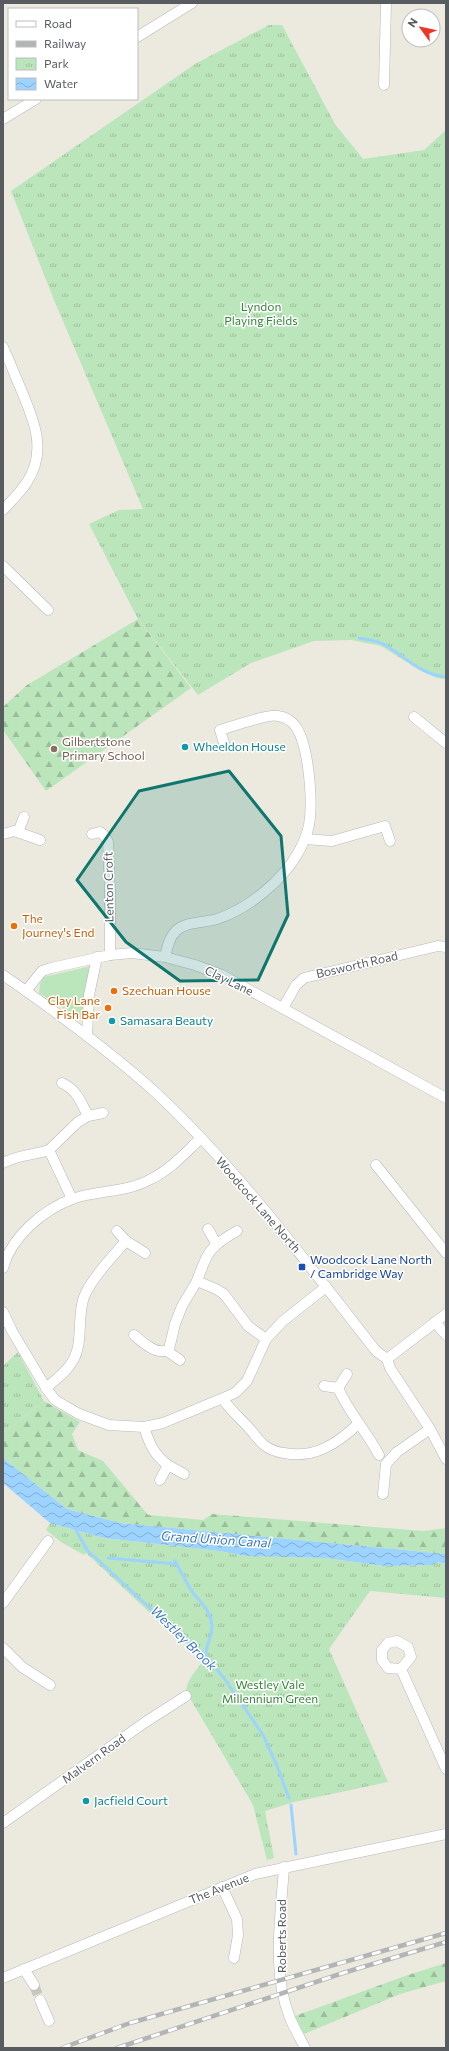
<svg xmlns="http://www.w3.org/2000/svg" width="449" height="2051" font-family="Commissioner,sans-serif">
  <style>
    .grass { fill: #bbe5bb }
    .forest { fill: url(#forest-firs) }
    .park { fill: url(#park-tufts) }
    .water { fill: url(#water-waves) }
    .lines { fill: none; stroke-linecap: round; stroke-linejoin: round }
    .stream { stroke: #9dd3ff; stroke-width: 3 }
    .minor-tunnel { stroke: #c7c6c0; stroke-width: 10; stroke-dasharray: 10 5; stroke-linecap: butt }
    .minor-casing { stroke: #b5b8bd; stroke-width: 11 }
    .minor { stroke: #fff; stroke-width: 10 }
    .rail-casing { stroke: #b3b4b4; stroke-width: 4.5 }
    .rail { stroke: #fff; stroke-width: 3; stroke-dasharray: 9; stroke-linecap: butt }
    .marked { fill: #0f766e; fill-opacity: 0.2; stroke: #0f766e; stroke-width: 3; stroke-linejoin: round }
    .culture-dot { fill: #0f9aa8; stroke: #fff; stroke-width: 1.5 }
    .education-dot { fill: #8d6e63; stroke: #fff; stroke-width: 1.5 }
    .food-dot { fill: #e8710a; stroke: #fff; stroke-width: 1.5 }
    .transit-dot { fill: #1a4fb4; stroke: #fff; stroke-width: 1.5 }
    .labels { text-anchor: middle; stroke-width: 3; stroke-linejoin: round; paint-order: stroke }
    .park-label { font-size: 12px; fill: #328637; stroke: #fff }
    .education-label { font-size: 12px; fill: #785e54; stroke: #fff; text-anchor: start }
    .culture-label { font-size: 12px; fill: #0d838f; stroke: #fff; text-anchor: start }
    .street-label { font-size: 12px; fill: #585c61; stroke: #fff }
    .food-label { font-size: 12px; fill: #c56008; stroke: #fff; text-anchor: start }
    .transit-label { font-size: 12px; fill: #164399; stroke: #fff; text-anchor: start }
    .water-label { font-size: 13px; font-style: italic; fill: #3b79bc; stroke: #fff }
  </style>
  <defs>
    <pattern id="forest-firs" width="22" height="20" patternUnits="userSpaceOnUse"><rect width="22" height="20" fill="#bbe5bb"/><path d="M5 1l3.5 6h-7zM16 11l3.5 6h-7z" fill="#9bbd9b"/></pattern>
    <pattern id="park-tufts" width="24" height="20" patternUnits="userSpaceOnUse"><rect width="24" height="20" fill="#bbe5bb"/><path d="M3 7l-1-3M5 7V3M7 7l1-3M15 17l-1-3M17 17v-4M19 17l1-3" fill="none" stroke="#9bbd9b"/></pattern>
    <pattern id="water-waves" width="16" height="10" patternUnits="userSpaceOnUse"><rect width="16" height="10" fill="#9dd3ff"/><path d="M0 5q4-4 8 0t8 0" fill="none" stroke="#83aed2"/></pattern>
  </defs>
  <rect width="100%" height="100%" fill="#eceadf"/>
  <polygon class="grass" points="91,966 84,1021 39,993 40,984 44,977"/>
  <g class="forest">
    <polygon points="138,619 191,688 46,791 3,730 3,707 27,685"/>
    <polygon points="44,1401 80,1422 72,1434 78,1450 103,1461 148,1515 203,1520 212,1514 424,1531 446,1528 446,1554 120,1523 67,1509 3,1458 3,1430 5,1432"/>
    <polygon points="446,1963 446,1981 400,1994 304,2034 295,2016 405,1976"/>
  </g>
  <g class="park">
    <polygon points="269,25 282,25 335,124 363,159 424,150 446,130 446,679 437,678 421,671 381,646 351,640 314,641 251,663 198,695 138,619 89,524 119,510 143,509 54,300 11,191 195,64"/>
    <polygon points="18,1352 44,1401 5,1432 3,1430 3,1366"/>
    <path d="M50,1523L104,1538L220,1551L246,1556L325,1558L385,1566L432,1565L438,1562L446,1564V1598L370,1591L329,1649L388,1782L294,1802L265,1811L274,1858L267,1860L253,1805L191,1700L186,1696C185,1680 197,1670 205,1659L149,1612L86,1553L84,1555L61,1542L46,1530Z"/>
  </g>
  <polygon class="water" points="3,1458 67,1509 120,1523 446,1554 446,1564 438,1562 432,1565 385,1566 325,1558 246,1556 220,1551 104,1538 50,1523 3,1483"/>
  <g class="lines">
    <g class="stream">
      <path d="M359,638C367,640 376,640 383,644C405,656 419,674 446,677"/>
      <polyline points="75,1528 87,1550 153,1611 206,1656 224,1678 263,1735 277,1766 289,1798"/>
      <polyline points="108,1558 177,1564"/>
      <path d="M175,1561C180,1570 188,1586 194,1594C203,1605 210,1610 212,1626C213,1635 205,1645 206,1656"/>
      <polyline points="291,1805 296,1854"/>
    </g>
    <polyline class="minor-tunnel" points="34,1985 40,2000"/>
    <g class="minor-casing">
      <g id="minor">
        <polyline points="137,37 192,3"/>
        <polyline points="384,85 386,3"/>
        <polyline points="3,119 36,99"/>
        <path d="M3,347C9,360 14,373 20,387C33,418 48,450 27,482C20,493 11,501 3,510"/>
        <polyline points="3,566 48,610"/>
        <polyline points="414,717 446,743"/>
        <polyline points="18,832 24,817"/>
        <polyline points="3,834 14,831 40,840"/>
        <polyline points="92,834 100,832 104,835 108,842 110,892 110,955"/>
        <polyline points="305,839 332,841 385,826 390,841"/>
        <path d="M165,957C167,948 169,938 175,932C184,921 205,923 217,919C248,909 282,881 298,853C303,844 307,835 309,825C313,802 309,746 296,727C292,721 285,717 278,716C270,713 231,727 220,730L225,746"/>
        <path d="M3,975C55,1011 107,1049 154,1091C238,1169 306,1262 376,1351L387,1359L390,1368L430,1429L446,1459"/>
        <polyline points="26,991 42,971 51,968 110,955 132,953 165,957 195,965 222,975 446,1098"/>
        <polyline points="283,1008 296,985 304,978 438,946 446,947"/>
        <polyline points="87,1036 89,995 97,957"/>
        <polyline points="88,1116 103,1113"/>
        <path d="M49,1150L78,1122L88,1116C81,1102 77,1090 62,1083"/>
        <path d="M3,1163C17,1155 34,1155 49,1150L72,1199"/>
        <polyline points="376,1165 446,1253"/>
        <polyline points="208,1229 216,1243"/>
        <polyline points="126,1241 145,1253"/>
        <path d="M3,1268C11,1237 43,1210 72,1199C97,1190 126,1193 151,1179C170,1170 185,1153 200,1139"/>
        <path d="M197,1281C207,1252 210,1246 237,1231"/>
        <polyline points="3,1312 12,1331 46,1388 55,1400 79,1414 109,1425 144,1427 163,1423 235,1393 247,1381 266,1339 283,1321 326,1287"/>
        <polyline points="435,1322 446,1335"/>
        <path d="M134,1335C142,1342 158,1357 169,1349L175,1324L182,1306L197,1281L216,1289L224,1294L248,1326L266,1339"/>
        <polyline points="167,1351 180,1360"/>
        <polyline points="387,1359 446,1314"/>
        <polyline points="324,1386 338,1388 347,1374"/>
        <path d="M46,1388C54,1381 64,1374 70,1365C85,1346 76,1319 84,1297C91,1279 113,1256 126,1241L117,1231"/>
        <path d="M338,1388C349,1413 367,1432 379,1455"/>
        <path d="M223,1399C230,1410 239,1417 248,1427C253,1432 258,1440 264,1445C269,1449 277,1452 284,1453C314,1459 337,1444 358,1424"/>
        <path d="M144,1427C149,1443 154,1455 168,1465"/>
        <polyline points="160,1480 168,1465 184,1474"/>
        <polyline points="383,1494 386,1464 397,1452 430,1429"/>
        <polyline points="3,1603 48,1541"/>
        <polyline points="3,1648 22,1667 50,1685"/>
        <polyline points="401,1669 411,1657 408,1647 397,1641 388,1643 382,1650 382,1660 388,1668 401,1669 446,1769"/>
        <polyline points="3,1823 144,1723 186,1696"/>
        <path d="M284,1867C281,1915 271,1972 290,2018C294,2028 300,2038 305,2048"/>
        <polyline points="222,1887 237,1919 238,1935 234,1958"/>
        <polyline points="24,1969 34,1985"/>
        <polyline points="3,1978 255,1874 446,1834"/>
        <polyline points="40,2000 49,2021"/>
      </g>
    </g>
    <use href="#minor" class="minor"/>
    <g class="rail-casing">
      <g id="rail">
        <polyline points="62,2048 130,2023 446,1933"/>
        <polyline points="117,2048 343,1973 446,1942"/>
      </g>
    </g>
    <use href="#rail" class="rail"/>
  </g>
  <path class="marked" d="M229,771L281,836L288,915L258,980L180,981L126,942L77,880L139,791Z"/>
  <g class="culture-dot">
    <circle cx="185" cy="747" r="4"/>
    <circle cx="112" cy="1021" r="4"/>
    <circle cx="86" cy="1801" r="4"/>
  </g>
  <circle class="education-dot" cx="54" cy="749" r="4"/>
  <g class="food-dot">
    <circle cx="14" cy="926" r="4"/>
    <circle cx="114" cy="991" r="4"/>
    <circle cx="108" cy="1008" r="4"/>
  </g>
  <rect class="transit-dot" x="298" y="1263" width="8" height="8" rx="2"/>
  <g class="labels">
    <g class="park-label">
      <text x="261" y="311">Lyndon<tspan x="261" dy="14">Playing Fields</tspan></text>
      <text x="270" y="1689">Westley Vale<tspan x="270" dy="14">Millennium Green</tspan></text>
    </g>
    <g class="education-label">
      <text x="62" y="746">Gilbertstone<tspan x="62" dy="14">Primary School</tspan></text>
    </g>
    <g class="culture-label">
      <text x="193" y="751">Wheeldon House</text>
      <text x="120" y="1025">Samasara Beauty</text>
      <text x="94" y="1805">Jacfield Court</text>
    </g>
    <g class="street-label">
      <text transform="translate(109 887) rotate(-91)" y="4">Lenton Croft</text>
      <text transform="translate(357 965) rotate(-13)" y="4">Bosworth Road</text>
      <text transform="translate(229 981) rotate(26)" y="4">Clay Lane</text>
      <text transform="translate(258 1205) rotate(49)" y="4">Woodcock Lane North</text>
      <text transform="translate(94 1759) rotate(-36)" y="4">Malvern Road</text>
      <text transform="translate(219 1889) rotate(-22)" y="4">The Avenue</text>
      <text transform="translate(282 1936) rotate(-90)" y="4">Roberts Road</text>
    </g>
    <g class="food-label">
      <text x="22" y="923">The<tspan x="22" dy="14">Journey's End</tspan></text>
      <text x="122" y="995">Szechuan House</text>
      <text x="100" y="1005" text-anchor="end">Clay Lane<tspan x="100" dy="14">Fish Bar</tspan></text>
    </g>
    <g class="transit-label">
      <text x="310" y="1264">Woodcock Lane North<tspan x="310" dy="14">/ Cambridge Way</tspan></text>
    </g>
    <g class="water-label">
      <text transform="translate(216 1539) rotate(4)" y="5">Grand Union Canal</text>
      <text transform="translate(184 1638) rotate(44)" y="5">Westley Brook</text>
    </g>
  </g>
  <rect width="449" height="2051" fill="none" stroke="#585c61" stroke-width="8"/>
  <rect x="8" y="8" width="130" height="92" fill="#ffffff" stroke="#bcbec0"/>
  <rect x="16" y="21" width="20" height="6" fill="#ffffff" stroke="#bcbec0"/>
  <text x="44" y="28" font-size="12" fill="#585c61">Road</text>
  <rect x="16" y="41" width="20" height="6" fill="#b3b4b4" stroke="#bcbec0"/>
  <text x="44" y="48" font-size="12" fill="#585c61">Railway</text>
  <rect x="16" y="58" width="20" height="12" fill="url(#park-tufts)" stroke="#bcbec0"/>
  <text x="44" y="68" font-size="12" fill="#585c61">Park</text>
  <rect x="16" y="78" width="20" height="12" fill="url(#water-waves)" stroke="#bcbec0"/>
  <text x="44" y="88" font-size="12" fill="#585c61">Water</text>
  <g transform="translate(421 28) rotate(303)"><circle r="19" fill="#ffffff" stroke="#bcbec0"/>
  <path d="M0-3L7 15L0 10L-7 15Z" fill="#ed3625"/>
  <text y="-6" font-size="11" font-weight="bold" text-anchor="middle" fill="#585c61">N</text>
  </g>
</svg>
